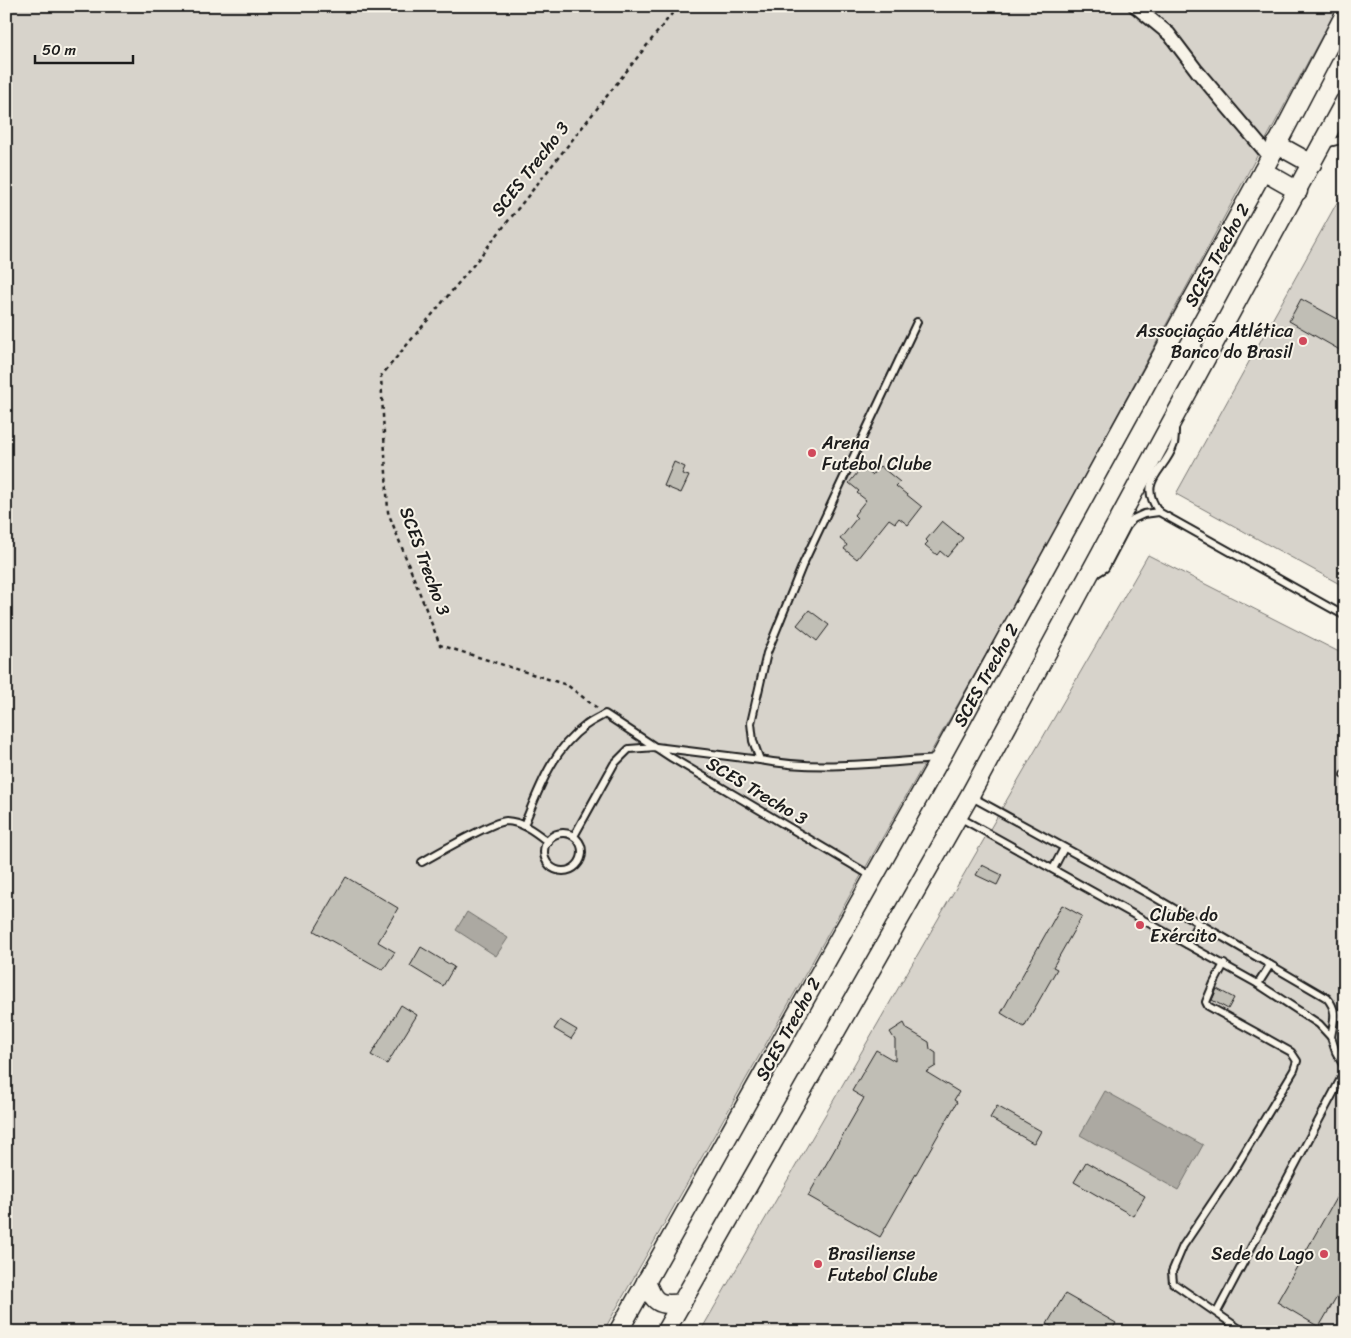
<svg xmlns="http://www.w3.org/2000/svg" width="1351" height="1338" font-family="Sriracha,sans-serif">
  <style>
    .green { fill: #d7d3cb; stroke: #7a7874 }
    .water { fill: #aca9a2; stroke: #72716c }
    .building { fill: #c0beb5; stroke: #1c1c1c }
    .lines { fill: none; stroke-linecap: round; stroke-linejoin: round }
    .lane-casing { stroke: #1c1c1c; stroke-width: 10 }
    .street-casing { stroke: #1c1c1c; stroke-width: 16 }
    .secondary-casing { stroke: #1c1c1c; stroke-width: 21 }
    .path { stroke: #1c1c1c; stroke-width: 2.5; stroke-dasharray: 4 4; stroke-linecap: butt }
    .lane { stroke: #f7f3e8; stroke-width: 6 }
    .street { stroke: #f7f3e8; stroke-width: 12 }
    .secondary { stroke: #f7f3e8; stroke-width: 18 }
    .poi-dot { fill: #d1495b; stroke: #f7f3e8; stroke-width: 2 }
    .labels { text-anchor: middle; stroke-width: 4; stroke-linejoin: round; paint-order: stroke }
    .street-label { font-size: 18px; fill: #1c1c1c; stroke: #f7f3e8 }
    .poi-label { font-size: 18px; fill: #1c1c1c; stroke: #f7f3e8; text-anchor: start }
  </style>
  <rect width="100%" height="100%" fill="#f7f3e8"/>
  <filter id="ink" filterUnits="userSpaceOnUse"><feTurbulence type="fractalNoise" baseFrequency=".02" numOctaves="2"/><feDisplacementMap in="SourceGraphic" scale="10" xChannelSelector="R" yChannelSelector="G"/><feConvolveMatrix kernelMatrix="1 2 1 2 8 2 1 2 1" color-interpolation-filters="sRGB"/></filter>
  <g filter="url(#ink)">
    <g class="green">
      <polygon points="6,6 1338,6 1031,575 603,1332 6,1332"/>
      <polygon points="1345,188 1345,587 1176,494"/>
      <polygon points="1148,555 1345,655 1345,1332 700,1332"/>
    </g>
    <g class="water">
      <polygon points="467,912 508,938 496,956 456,930"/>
      <polygon points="1105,1091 1203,1145 1178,1190 1080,1135"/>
    </g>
    <g class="building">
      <polygon points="1301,299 1345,323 1345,353 1289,321"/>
      <polygon points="674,462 685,467 682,474 689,476 681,493 664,486"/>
      <polygon points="880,466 900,482 896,486 922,507 908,525 899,518 895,523 889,519 857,559 844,549 847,545 840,539 857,518 854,515 866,500 857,493 859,491 849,483 862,467 872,475"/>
      <polygon points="942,521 963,538 947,557 940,551 937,555 925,545 928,542 926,540"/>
      <polygon points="809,610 829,625 817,641 797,625"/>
      <polygon points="982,865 1002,875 997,885 976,875"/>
      <polygon points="346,877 398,908 378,942 395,952 383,970 314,931"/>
      <polygon points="1062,905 1082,916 1053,967 1057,969 1024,1027 1001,1013"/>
      <polygon points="421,947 454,967 443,986 410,966"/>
      <polygon points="1217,989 1234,998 1228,1009 1212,1000"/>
      <polygon points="401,1005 417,1015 387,1064 371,1055"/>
      <polygon points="560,1020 577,1030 571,1039 554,1029"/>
      <polygon points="904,1023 907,1029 929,1042 930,1049 936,1053 936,1066 926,1072 959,1092 954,1100 957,1102 880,1237 808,1196 864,1098 852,1091 876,1050 895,1061 895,1040 890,1032"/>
      <polygon points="997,1106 1041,1131 1035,1142 1033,1143 990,1118"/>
      <polygon points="1086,1162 1145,1196 1133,1216 1074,1182"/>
      <polygon points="1345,1182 1345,1282 1319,1327 1277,1302"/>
      <polygon points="1065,1294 1116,1323 1111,1332 1060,1332 1047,1324"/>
    </g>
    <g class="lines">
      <g class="lane-casing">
        <g id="lane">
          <polyline points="1325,144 1345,139"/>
          <path d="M917,322L803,564L767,653L751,723L753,741L760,760C818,771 878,763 937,759"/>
          <path d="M1175,428C1175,433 1175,439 1174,444C1165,472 1136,480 1159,512L1345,616"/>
          <polyline points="1094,575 1105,568 1127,526 1133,519 1144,514 1159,512"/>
          <polyline points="1344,775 1345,775"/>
          <path d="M959,817L1258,984L1319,1024L1331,1037C1334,1020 1338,1011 1327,998L1149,894L970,796"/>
          <path d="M524,825C539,789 552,750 585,726C591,721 599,718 605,714L672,758L873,877"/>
          <circle cx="563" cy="852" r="19"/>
          <polyline points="574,836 614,764 629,749 656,747 760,760"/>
          <path d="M422,862C436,854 494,821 506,821C523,822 535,832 548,842"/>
          <polyline points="1053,869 1064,848"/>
          <polyline points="1187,944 1198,923"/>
          <polyline points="1224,964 1214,983 1206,1002 1208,1006 1291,1052 1297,1061 1294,1070 1234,1170 1183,1246 1172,1272 1173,1283 1244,1332"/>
          <polyline points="1258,984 1270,965"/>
          <polyline points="1331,1037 1336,1052 1345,1068"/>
          <polyline points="1217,1312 1345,1071"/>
        </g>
      </g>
      <g class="street-casing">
        <polyline id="street" points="1135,6 1169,34 1197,71 1270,157"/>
      </g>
      <g class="secondary-casing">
        <g id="secondary">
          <polyline points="1276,144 1312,164"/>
          <polyline points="1263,171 1298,191"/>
          <path d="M646,1281C654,1303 658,1306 682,1303"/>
          <polyline points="618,1332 940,759 1263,171 1345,14"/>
          <polyline points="665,1332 970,795 1345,101"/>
        </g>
      </g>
      <polyline class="path" points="597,708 567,685 440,645 388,512 381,376 471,268 678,6"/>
      <use href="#lane" class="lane"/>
      <use href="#street" class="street"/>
      <use href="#secondary" class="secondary"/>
    </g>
  </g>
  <g class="poi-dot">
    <circle cx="1303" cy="341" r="5"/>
    <circle cx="812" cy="453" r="5"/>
    <circle cx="1140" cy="925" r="5"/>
    <circle cx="1324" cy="1254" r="5"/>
    <circle cx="818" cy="1264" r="5"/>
  </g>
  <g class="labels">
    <g class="street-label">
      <text transform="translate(530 169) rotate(-52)" y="6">SCES Trecho 3</text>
      <text transform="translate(1217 255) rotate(-61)" y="6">SCES Trecho 2</text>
      <text transform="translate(425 561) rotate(70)" y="6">SCES Trecho 3</text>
      <text transform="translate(986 675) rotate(-61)" y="6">SCES Trecho 2</text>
      <text transform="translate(757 791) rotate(31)" y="6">SCES Trecho 3</text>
      <text transform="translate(788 1029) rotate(-61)" y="6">SCES Trecho 2</text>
    </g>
    <g class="poi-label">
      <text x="1293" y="337" text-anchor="end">Associação Atlética<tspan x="1293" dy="21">Banco do Brasil</tspan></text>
      <text x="822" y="449">Arena<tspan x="822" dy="21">Futebol Clube</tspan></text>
      <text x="1150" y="921">Clube do<tspan x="1150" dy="21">Exército</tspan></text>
      <text x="828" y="1260">Brasiliense<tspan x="828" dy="21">Futebol Clube</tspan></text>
      <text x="1314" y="1260" text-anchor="end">Sede do Lago</text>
    </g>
  </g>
  <rect width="1351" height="1338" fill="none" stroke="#f7f3e8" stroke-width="25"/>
  <rect x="12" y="12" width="1326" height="1313" fill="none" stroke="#1c1c1c" stroke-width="2" filter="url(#ink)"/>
  <path d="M35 55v8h98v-8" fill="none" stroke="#1c1c1c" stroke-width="2.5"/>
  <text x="42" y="55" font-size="15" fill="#1c1c1c" stroke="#f7f3e8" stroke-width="4" paint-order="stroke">50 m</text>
</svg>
